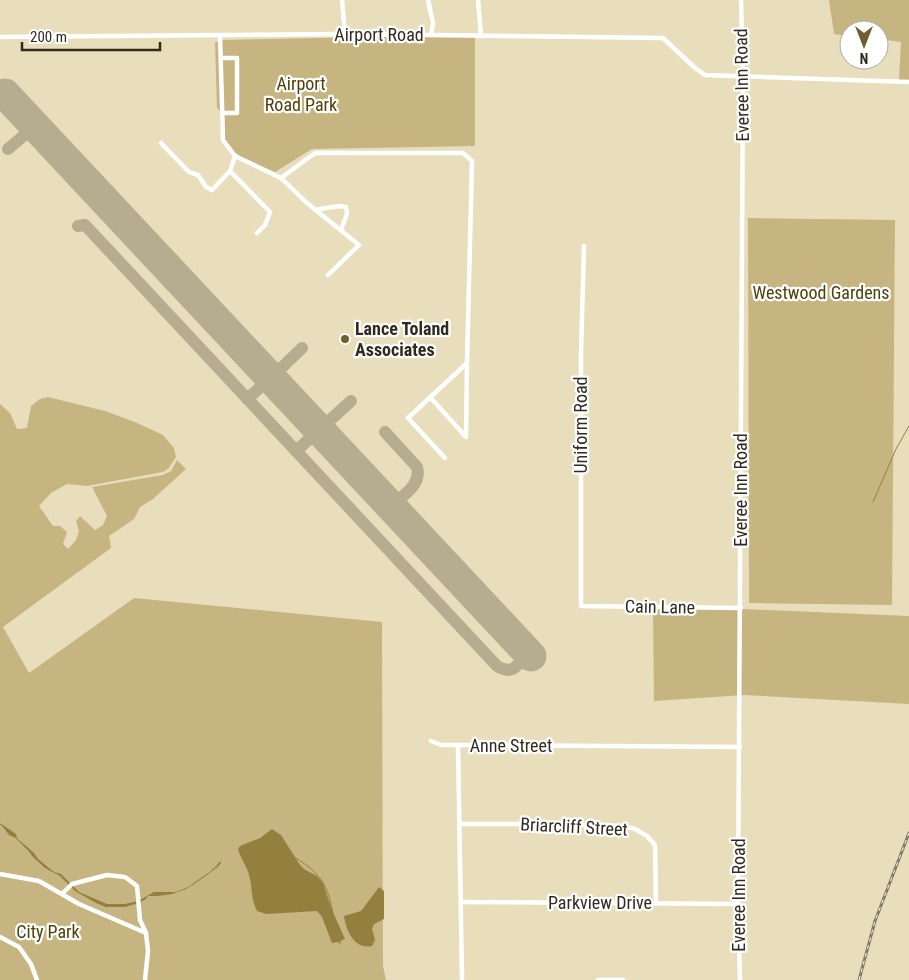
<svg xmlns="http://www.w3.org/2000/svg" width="909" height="980" font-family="'Roboto Condensed',sans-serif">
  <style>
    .green { fill: #c6b581 }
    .water { fill: #94803e }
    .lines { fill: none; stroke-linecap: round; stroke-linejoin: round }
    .stream { stroke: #94803e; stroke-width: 1 }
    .taxiway { stroke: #b6ac90; stroke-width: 12 }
    .runway { stroke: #b6ac90; stroke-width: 31 }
    .minor { stroke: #fff; stroke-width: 4.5 }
    .rail-casing { stroke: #837b65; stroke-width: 3 }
    .rail { stroke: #fff; stroke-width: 1; stroke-dasharray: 4; stroke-linecap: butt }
    .poi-dot { fill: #6e5f2c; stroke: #fff; stroke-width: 2 }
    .labels { text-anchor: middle; stroke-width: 4.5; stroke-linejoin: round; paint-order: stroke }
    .street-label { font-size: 18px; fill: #302b1e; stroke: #fff }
    .park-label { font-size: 18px; fill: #4f400a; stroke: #fff }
    .poi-label { font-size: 18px; font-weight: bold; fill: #302b1e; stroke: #fff; text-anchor: start }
  </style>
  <rect width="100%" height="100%" fill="#e9debc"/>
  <g class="green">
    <polygon points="829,0 909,0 909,81 899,80 901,42 879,39 879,30 849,30 849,36 834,34"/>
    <path d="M475,35V146L312,149L275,172C260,165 238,159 227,145C221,137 220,121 220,111L217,108L215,42H220V40Z"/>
    <polygon points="748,218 895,220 892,605 749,603"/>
    <polygon points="48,397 105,411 135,422 163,435 174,448 176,457 169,468 163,472 87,486 67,484 51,493 39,506 53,526 60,526 67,532 63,544 68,549 76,540 79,531 76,521 80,516 95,530 103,525 107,516 92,487 163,475 171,471 177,460 186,469 153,499 140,507 134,519 109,536 111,548 3,627 29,673 134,598 382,622 383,966 386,980 0,980 0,404 10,413 17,429 27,428 31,406 40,399"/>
    <polygon points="653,608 742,609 909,616 909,704 744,695 654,701"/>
  </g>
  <g class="water">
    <polygon points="0,823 16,834 17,838 34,853 38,859 54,872 61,874 79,892 107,904 125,904 138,901 154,892 176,892 188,887 216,868 219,862 221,863 217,868 186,889 172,894 158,896 148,896 146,899 139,903 125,907 106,907 96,903 75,891 60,876 45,868 33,857 23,844 18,839 9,835"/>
    <path d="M272,829L281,835L300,865L304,869L317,876L323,883L332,910L345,939L340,941L341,945L338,942L332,943L322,917L317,911L266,914L257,911C250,896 253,889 249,875C247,866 240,858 238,849L240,846L260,838Z"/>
    <path d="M379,887L384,891V919L374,924L372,929L375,940L372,946C354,950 346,930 344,916L361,911Z"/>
  </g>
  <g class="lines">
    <g class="stream">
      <polyline points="873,502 896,449 909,426"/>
      <polyline points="0,824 4,827"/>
      <polyline points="16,838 27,849"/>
      <path d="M296,858C321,874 328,885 333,914"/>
      <polyline points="212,870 221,862"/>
      <polyline points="192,885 209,873"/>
    </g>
    <g class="taxiway">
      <polyline points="0,100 5,94"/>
      <polyline points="8,149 35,126"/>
      <path d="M78,226L85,225L497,666C513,676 519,665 526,651"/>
      <polyline points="247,399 271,378 302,348"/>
      <path d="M385,432L417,467C422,485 403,495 391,506"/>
      <polyline points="296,451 351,401"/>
    </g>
    <polyline class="runway" points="5,94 531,656"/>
    <g class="minor">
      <polyline points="342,0 345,34"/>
      <polyline points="428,0 433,23 431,35"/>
      <polyline points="478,0 481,36"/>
      <polyline points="220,35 223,140 235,156 281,178 315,153 463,153 472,161 467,363 408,418 445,458"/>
      <polyline points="0,37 345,34 663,38 695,68 705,75 909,82"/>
      <polyline points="221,58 237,58 237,113 223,113"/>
      <polyline points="161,143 189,172 198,175 206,187 212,190 230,171 235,156"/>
      <polyline points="230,171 270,212 265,225 257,233"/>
      <polyline points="281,178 307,203 359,245 328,275"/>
      <polyline points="315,210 338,206 346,207 347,214 341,230"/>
      <polyline points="584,246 581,353 581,606 741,608"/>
      <polyline points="430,397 466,437 467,363"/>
      <polyline points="431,741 441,745 458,745 740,747"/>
      <polyline points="458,745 462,980"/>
      <polyline points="459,824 535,824 622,826 635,829 647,836 655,845 656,903"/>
      <polyline points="0,874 39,881 79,904 146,933"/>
      <polyline points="62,894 72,884 107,875 125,877 137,886 140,920 146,933 148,951 145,980"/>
      <polyline points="461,902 738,904"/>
      <polyline points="0,937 19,947 31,964 37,980"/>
      <polyline points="598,980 623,980"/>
      <polyline points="740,980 738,904 743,77 741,0"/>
    </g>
    <g class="rail-casing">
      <polyline id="rail" points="859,980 875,921 909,833"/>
    </g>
    <use href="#rail" class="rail"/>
  </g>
  <circle class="poi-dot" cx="345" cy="339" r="5"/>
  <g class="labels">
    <g class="street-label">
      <text x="379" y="41">Airport Road</text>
      <text transform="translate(742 85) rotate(-91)" y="6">Everee Inn Road</text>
      <text transform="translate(581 425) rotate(-90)" y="6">Uniform Road</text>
      <text transform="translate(741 490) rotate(-90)" y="6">Everee Inn Road</text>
      <text transform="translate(660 607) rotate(1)" y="6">Cain Lane</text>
      <text x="511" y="752">Anne Street</text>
      <text transform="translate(574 827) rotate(3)" y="6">Briarcliff Street</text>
      <text transform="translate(739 895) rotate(-90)" y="6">Everee Inn Road</text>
      <text x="600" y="909">Parkview Drive</text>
    </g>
    <g class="park-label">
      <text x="301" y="90">Airport<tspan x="301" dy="21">Road Park</tspan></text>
      <text x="821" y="299">Westwood Gardens</text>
      <text x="48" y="938">City Park</text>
    </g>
    <g class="poi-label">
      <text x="355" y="335">Lance Toland<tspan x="355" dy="21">Associates</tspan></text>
    </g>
  </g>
  <g transform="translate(864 45) rotate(180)"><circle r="24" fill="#ffffff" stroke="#acaaa5"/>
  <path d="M0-4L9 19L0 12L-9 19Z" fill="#6e5f2c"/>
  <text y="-8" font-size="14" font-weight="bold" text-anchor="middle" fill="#302b1e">N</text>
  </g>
  <path d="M22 42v8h138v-8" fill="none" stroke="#302b1e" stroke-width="2.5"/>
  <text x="30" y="42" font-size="15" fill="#302b1e" stroke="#ffffff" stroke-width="4" paint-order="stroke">200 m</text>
</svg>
